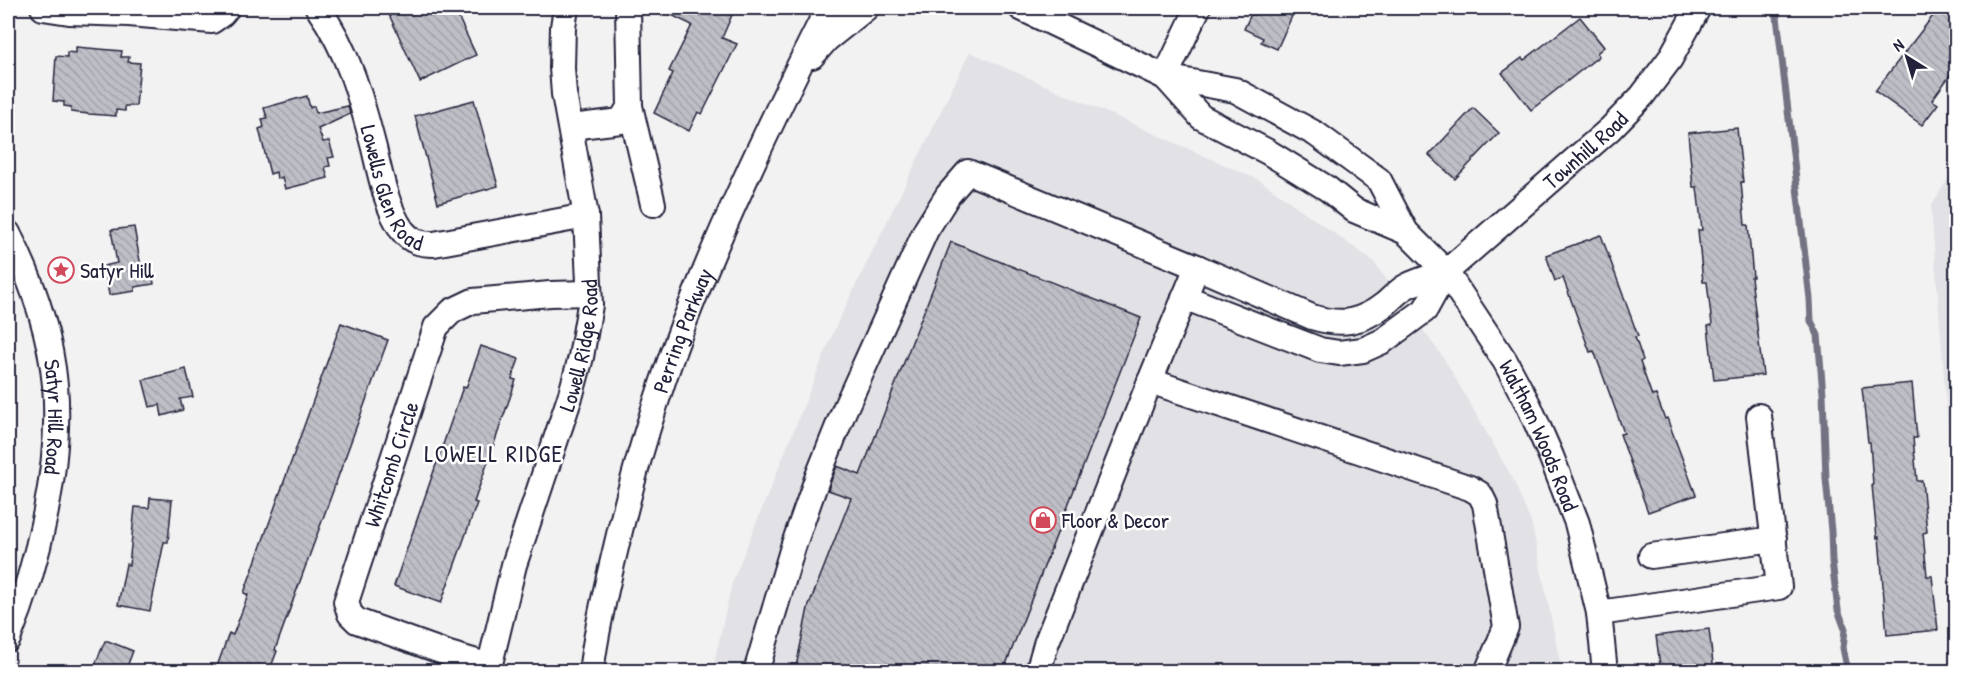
<svg xmlns="http://www.w3.org/2000/svg" width="1964" height="679" font-family="'Patrick Hand',sans-serif">
  <style>
    .built { fill: #e2e2e6 }
    .lines { fill: none; stroke-linecap: round; stroke-linejoin: round }
    .stream { stroke: #727282; stroke-width: 7 }
    .building { fill: url(#building-back-hatch); stroke: #22223b; stroke-width: 1.5 }
    .minor-casing { stroke: #22223b; stroke-width: 28 }
    .minor { stroke: #fff; stroke-width: 24 }
    .labels { text-anchor: middle; stroke-width: 5; stroke-linejoin: round; paint-order: stroke }
    .street-label { font-size: 22px; fill: #22223b; stroke: #fff }
    .poi-label { font-size: 22px; fill: #22223b; stroke: #fff; text-anchor: start }
    .neighbourhood-label { font-size: 24px; letter-spacing: 1.5px; fill: #22223b; stroke: #fff }
  </style>
  <defs>
    <pattern id="building-back-hatch" width="6" height="6" patternUnits="userSpaceOnUse" patternTransform="scale(1.5)"><rect width="6" height="6" fill="#bebec6"/><path d="M-1 5l2 2M0 0l6 6M5-1l2 2" fill="none" stroke="#a3a3ab"/></pattern>
  </defs>
  <rect width="100%" height="100%" fill="#f2f2f3"/>
  <filter id="ink" filterUnits="userSpaceOnUse"><feTurbulence type="fractalNoise" baseFrequency=".0167" numOctaves="2"/><feDisplacementMap in="SourceGraphic" scale="12" xChannelSelector="R" yChannelSelector="G"/><feConvolveMatrix kernelMatrix="1 2 1 2 8 2 1 2 1" color-interpolation-filters="sRGB"/></filter>
  <g filter="url(#ink)">
    <g class="built">
      <polygon points="970,52 1261,181 1373,261 1445,360 1513,479 1532,525 1562,671 712,672 732,583 835,328"/>
      <polygon points="1956,165 1956,535 1931,207"/>
    </g>
    <g class="lines">
      <polyline class="stream" points="1776,8 1810,299 1811,321 1818,335 1823,394 1826,479 1831,531 1832,561 1838,610 1845,629 1843,648 1848,672"/>
    </g>
    <g class="building">
      <polygon points="386,8 454,8 476,55 420,82"/>
      <polygon points="657,8 729,8 727,13 732,15 722,38 737,44 702,114 698,112 689,131 654,113 673,73 669,71 692,25"/>
      <polygon points="1258,8 1286,8 1284,12 1292,16 1277,49 1261,42 1263,38 1244,29 1251,14 1254,15"/>
      <polygon points="1939,8 1945,8 1956,16 1956,67 1932,100 1938,104 1922,125 1875,91"/>
      <polygon points="1580,17 1604,47 1597,53 1599,56 1531,110 1502,73 1522,58 1524,60"/>
      <polygon points="76,47 122,51 121,57 129,57 128,62 140,63 136,106 125,106 125,111 116,110 116,116 89,114 71,112 71,107 64,106 64,102 53,101 56,56 67,57 67,52 76,53"/>
      <polygon points="307,96 310,108 314,106 316,113 348,106 350,114 318,129 323,142 329,141 334,157 328,158 330,166 325,167 328,178 285,189 282,177 277,179 276,172 270,174 259,129 264,127 262,119 267,118 264,108"/>
      <polygon points="474,100 498,186 438,203 415,116"/>
      <polygon points="1473,108 1499,133 1455,179 1429,155"/>
      <polygon points="1737,128 1743,182 1741,182 1745,225 1748,225 1753,277 1751,277 1763,375 1714,380 1708,326 1712,325 1707,282 1703,282 1698,230 1702,230 1697,187 1693,187 1688,133"/>
      <polygon points="134,227 141,267 151,266 154,284 135,287 135,291 109,295 104,266 117,263 111,230"/>
      <polygon points="1601,235 1638,336 1635,337 1643,360 1640,362 1652,396 1656,395 1665,419 1667,418 1696,495 1648,512 1620,434 1624,433 1594,351 1590,352 1563,278 1555,281 1546,255"/>
      <polygon points="951,242 1141,318 1003,672 795,672 808,608 851,498 828,490 831,481 837,466 860,475"/>
      <polygon points="341,323 388,340 275,650 277,651 269,672 215,672 229,633 233,635 248,595 244,593"/>
      <polygon points="481,346 519,359 512,379 516,380 474,502 477,503 441,603 394,586 463,387 466,388"/>
      <polygon points="186,369 193,397 180,399 183,410 162,416 160,405 150,407 143,380"/>
      <polygon points="1912,383 1917,438 1913,438 1917,481 1922,481 1927,532 1923,533 1927,576 1932,576 1938,630 1887,635 1879,537 1877,538 1872,485 1873,485 1870,442 1868,442 1862,388"/>
      <polygon points="150,498 172,500 168,542 164,542 150,611 118,605 126,564 129,565 135,507 149,508"/>
      <polygon points="1709,629 1714,672 1661,672 1656,636"/>
      <polygon points="105,641 108,641 133,651 125,672 92,672"/>
    </g>
    <g class="lines">
      <g class="minor-casing">
        <g id="minor">
          <polyline points="43,8 69,12 129,14 212,21 222,14 227,8"/>
          <path id="s1" d="M318,8C348,50 361,98 374,148C380,174 387,209 402,230C411,242 421,244 434,244L586,216"/>
          <polyline points="628,8 630,106 653,204"/>
          <path id="s2" d="M1021,8L1165,77L1235,90L1316,134L1379,180L1406,232L1446,272L1505,361L1529,406L1551,456L1577,523L1599,613L1605,672"/>
          <polyline points="812,56 827,39 866,8"/>
          <polyline points="1165,77 1201,117 1268,152 1328,189 1354,210 1406,232"/>
          <polyline points="1165,77 1198,8"/>
          <polyline points="571,127 621,121 630,106"/>
          <path id="s3" d="M8,233C32,280 50,331 55,385C62,463 38,566 8,639"/>
          <path d="M1197,267L1312,317C1341,326 1361,323 1385,304C1392,298 1399,290 1407,286C1419,280 1434,276 1446,272"/>
          <path id="s4" d="M1184,297L1320,350L1339,353L1363,350L1383,341L1425,310L1446,272L1610,129L1642,96L1670,59L1698,8"/>
          <polyline points="1651,556 1774,539"/>
          <polyline points="1599,613 1779,587 1759,416"/>
          <path id="s5" d="M490,666L449,654L357,621L350,614L346,602L436,327L452,311L473,301L550,294L589,293"/>
          <path id="s6" d="M488,672L514,565L571,394L581,357L590,305L586,216L564,94L562,68L563,27L566,8"/>
          <path id="s7" d="M591,672C596,634 604,597 613,560C633,473 658,387 691,305C732,203 779,105 828,8"/>
          <polyline points="756,672 793,547 818,476 844,411 926,230 948,195 968,172 1197,267 1150,381 1470,488 1480,494 1485,504 1506,627 1487,672"/>
          <polyline points="1038,672 1046,644 1150,381"/>
        </g>
      </g>
      <use href="#minor" class="minor"/>
    </g>
  </g>
  <defs>
    <g id="sight-ring" transform="scale(1.35)"><circle r="9.5" fill="#fff" stroke="#d1495b" stroke-width="1.5"/><path d="M0-6L1.8-2.2L6-1.7L2.9 1.2L3.7 5.4L0 3.3L-3.7 5.4L-2.9 1.2L-6-1.7L-1.8-2.2Z" fill="#d1495b"/></g>
    <g id="shop-ring" transform="scale(1.35)"><circle r="9.5" fill="#fff" stroke="#d1495b" stroke-width="1.5"/><path d="M-5-2.5h2.3a2.7 3.5 0 0 1 5.4 0H5L5.5 6h-11ZM-1.5-2.5h3a1.5 2.3 0 0 0-3 0Z" fill="#d1495b"/></g>
  </defs>
  <g fill-rule="evenodd">
    <use href="#sight-ring" x="61" y="270"/>
    <use href="#shop-ring" x="1043" y="520"/>
  </g>
  <g class="labels">
    <g class="street-label">
      <text dy="8" stroke="none"><textPath href="#s4" startOffset="492">Townhill Road</textPath></text>
      <text dy="8" stroke="none"><textPath href="#s1" startOffset="196">Lowells Glen Road</textPath></text>
      <text dy="8" stroke="none"><textPath href="#s7" startOffset="354">Perring Parkway</textPath></text>
      <text dy="8" stroke="none"><textPath href="#s6" startOffset="340">Lowell Ridge Road</textPath></text>
      <text dy="8" stroke="none"><textPath href="#s3" startOffset="192">Satyr Hill Road</textPath></text>
      <text dy="8" stroke="none"><textPath href="#s2" startOffset="705">Waltham Woods Road</textPath></text>
      <text dy="8" stroke="none"><textPath href="#s5" startOffset="308">Whitcomb Circle</textPath></text>
    </g>
    <g class="poi-label">
      <text x="80" y="278">Satyr Hill</text>
      <text x="1062" y="528">Floor &amp; Decor</text>
    </g>
    <g class="neighbourhood-label">
      <text x="494" y="462">LOWELL RIDGE</text>
    </g>
  </g>
  <rect width="1964" height="679" fill="none" stroke="#fff" stroke-width="30"/>
  <rect x="15" y="15" width="1934" height="649" fill="none" stroke="#22223b" stroke-width="2" filter="url(#ink)"/>
  <g transform="translate(1907 57) rotate(323)" stroke="#ffffff" stroke-width="4.5" paint-order="stroke">
  <path d="M0-4.5L10 22L0 15L-10 22Z" fill="#22223b"/>
  <text y="-9" font-size="16" font-weight="bold" text-anchor="middle" fill="#22223b">N</text>
  </g>
</svg>
